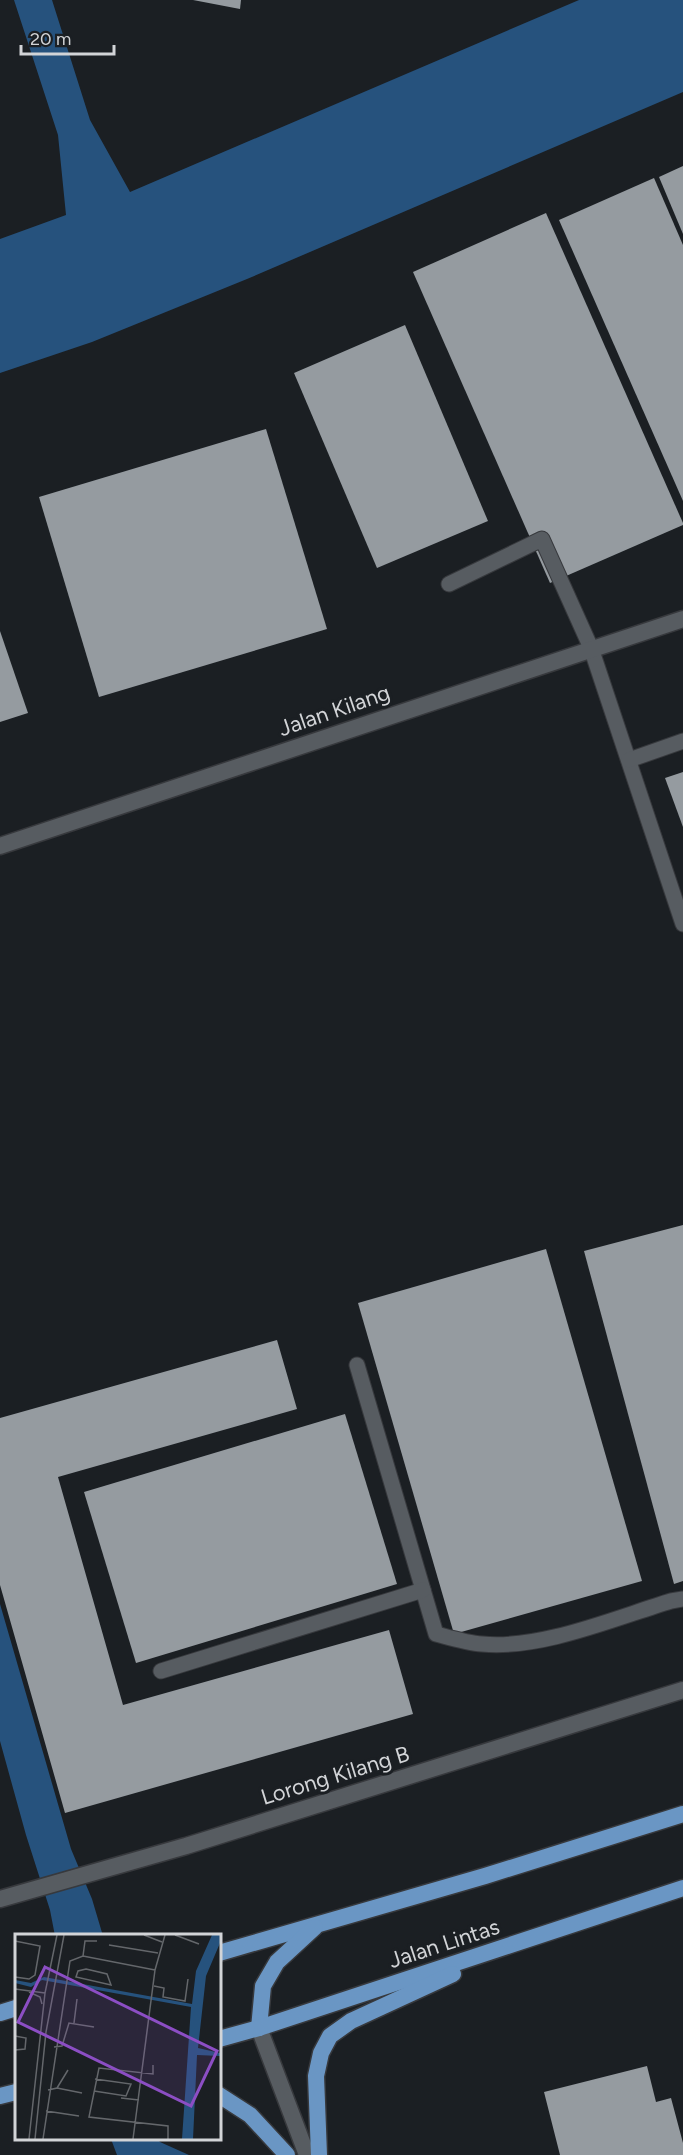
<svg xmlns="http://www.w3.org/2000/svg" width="683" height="2155" font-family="Figtree,sans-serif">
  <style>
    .water { fill: #26527d }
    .building { fill: #959ba0 }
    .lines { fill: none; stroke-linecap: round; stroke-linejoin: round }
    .service-casing { stroke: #37393d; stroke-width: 17 }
    .minor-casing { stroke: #37393d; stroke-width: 19 }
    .tertiary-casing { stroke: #37393d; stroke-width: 19 }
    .trunk-casing { stroke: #37393d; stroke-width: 19 }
    .service { stroke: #575c61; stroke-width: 15 }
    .minor { stroke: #575c61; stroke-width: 16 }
    .tertiary { stroke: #575c61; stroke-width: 16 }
    .trunk { stroke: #6a96c4; stroke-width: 16 }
    .labels { text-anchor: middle; stroke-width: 6; stroke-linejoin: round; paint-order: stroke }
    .street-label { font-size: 22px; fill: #d2d4d7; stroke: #1b1f23 }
    .inset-road { fill: none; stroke: #64676b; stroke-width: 1.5 }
    .view { fill: #8c4ec4; fill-opacity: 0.15; stroke: #8c4ec4; stroke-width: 3 }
    .inset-edge { fill: none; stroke: #d2d4d7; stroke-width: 3 }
  </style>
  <rect width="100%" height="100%" fill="#1b1f23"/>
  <g class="water">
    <polygon points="14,0 52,0 90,120 130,192 579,0 683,0 683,92 247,279 92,342 0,373 0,239 66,215 58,135"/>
    <polygon points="0,1604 71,1849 92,1899 103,1936 55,1936 50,1910 26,1835 0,1741"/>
    <polygon points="111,2139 157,2139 160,2142 189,2155 117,2155"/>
  </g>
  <g class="building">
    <polygon points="193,0 241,0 240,9"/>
    <polygon points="683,166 683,234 659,177"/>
    <polygon points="654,178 683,245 683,501 559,220"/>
    <polygon points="546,213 683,523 683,525 550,583 413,272"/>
    <polygon points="405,325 488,521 377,568 294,373"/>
    <polygon points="266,429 327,629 99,697 39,497"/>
    <polygon points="0,631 28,713 0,722"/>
    <polygon points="683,772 683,827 665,778"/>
    <polygon points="683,1225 683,1581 674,1584 584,1251"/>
    <polygon points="546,1249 642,1581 454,1634 358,1303"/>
    <polygon points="277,1340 297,1409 58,1477 123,1705 389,1630 413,1714 65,1813 0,1585 0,1418"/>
    <polygon points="345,1414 397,1584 136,1663 84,1492"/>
    <polygon points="647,2066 656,2102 671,2098 683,2143 683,2155 560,2155 544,2092"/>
  </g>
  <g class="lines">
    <g class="service-casing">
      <g id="service">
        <polyline points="449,584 542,539 591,648 683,924"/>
        <polyline points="629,760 683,741"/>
        <path d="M357,1365L436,1634C451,1638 467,1643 482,1644C540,1650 615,1618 671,1601L683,1599"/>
        <polyline points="161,1671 423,1590"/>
      </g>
    </g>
    <g class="minor-casing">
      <polyline id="minor" points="0,1899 186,1846 683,1690"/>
    </g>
    <g class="tertiary-casing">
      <g id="tertiary">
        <polyline points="0,846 683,619"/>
        <polyline points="259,2028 307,2155"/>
      </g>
    </g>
    <g class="trunk-casing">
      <g id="trunk">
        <polyline points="219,1953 485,1876 683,1814"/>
        <polyline points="0,2013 16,2008"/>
        <polyline points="259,2028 263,1986 277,1962 315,1927"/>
        <polyline points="219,2039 259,2028 683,1888"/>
        <polyline points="219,2095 250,2115 287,2155"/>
        <polyline points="0,2096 16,2092"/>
        <polyline points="319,2155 316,2076 321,2053 330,2036 351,2021 453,1974"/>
      </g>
    </g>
    <use href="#service" class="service"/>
    <use href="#minor" class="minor"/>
    <use href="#tertiary" class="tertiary"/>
    <use href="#trunk" class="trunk"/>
  </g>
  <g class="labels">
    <g class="street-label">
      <text transform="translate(334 710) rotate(-19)" y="8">Jalan Kilang</text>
      <text transform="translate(335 1775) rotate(-17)" y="8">Lorong Kilang B</text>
      <text transform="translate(444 1943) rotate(-18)" y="8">Jalan Lintas</text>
    </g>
  </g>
  <g transform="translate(15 1934)">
    <rect width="206" height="206" fill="#1b1f23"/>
    <path d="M197,1H205V9L191,42L183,114L205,119V122L182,121L178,205H167L176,73L27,46L16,53L0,49V46L16,49L29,43L177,70L181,37Z" fill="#26527d"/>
    <path class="inset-road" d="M129,1L147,8M160,1L184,10M0,7L25,12L20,41L14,45L0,43M94,11L143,19M68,22L70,7H82M71,35L92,40L96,51L61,43L63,37ZM139,52L149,54L148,63L170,67L173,45M0,55L30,59M14,58L25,63L27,70M59,89L62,65M0,102L11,104L10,115L0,116M39,113L47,112L54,89L79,93M138,131V140L84,134L74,183L153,192V205M42,154L67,159M33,156L42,154L53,136M79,157L111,162L116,150L80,145M106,164L124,166M31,177L64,182M14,205L30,59L42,1M20,205L31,98L49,1M28,205L55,27L68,22L140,36M118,205L140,36L150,1"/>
    <path class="view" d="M30,33L202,117L176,172L3,88Z"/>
    <rect width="206" height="206" class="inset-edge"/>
  </g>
  <path d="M21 45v9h93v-9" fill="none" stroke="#d2d4d7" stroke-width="3"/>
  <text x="30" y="45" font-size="18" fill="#d2d4d7" stroke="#1b1f23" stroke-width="4.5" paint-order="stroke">20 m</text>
</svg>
